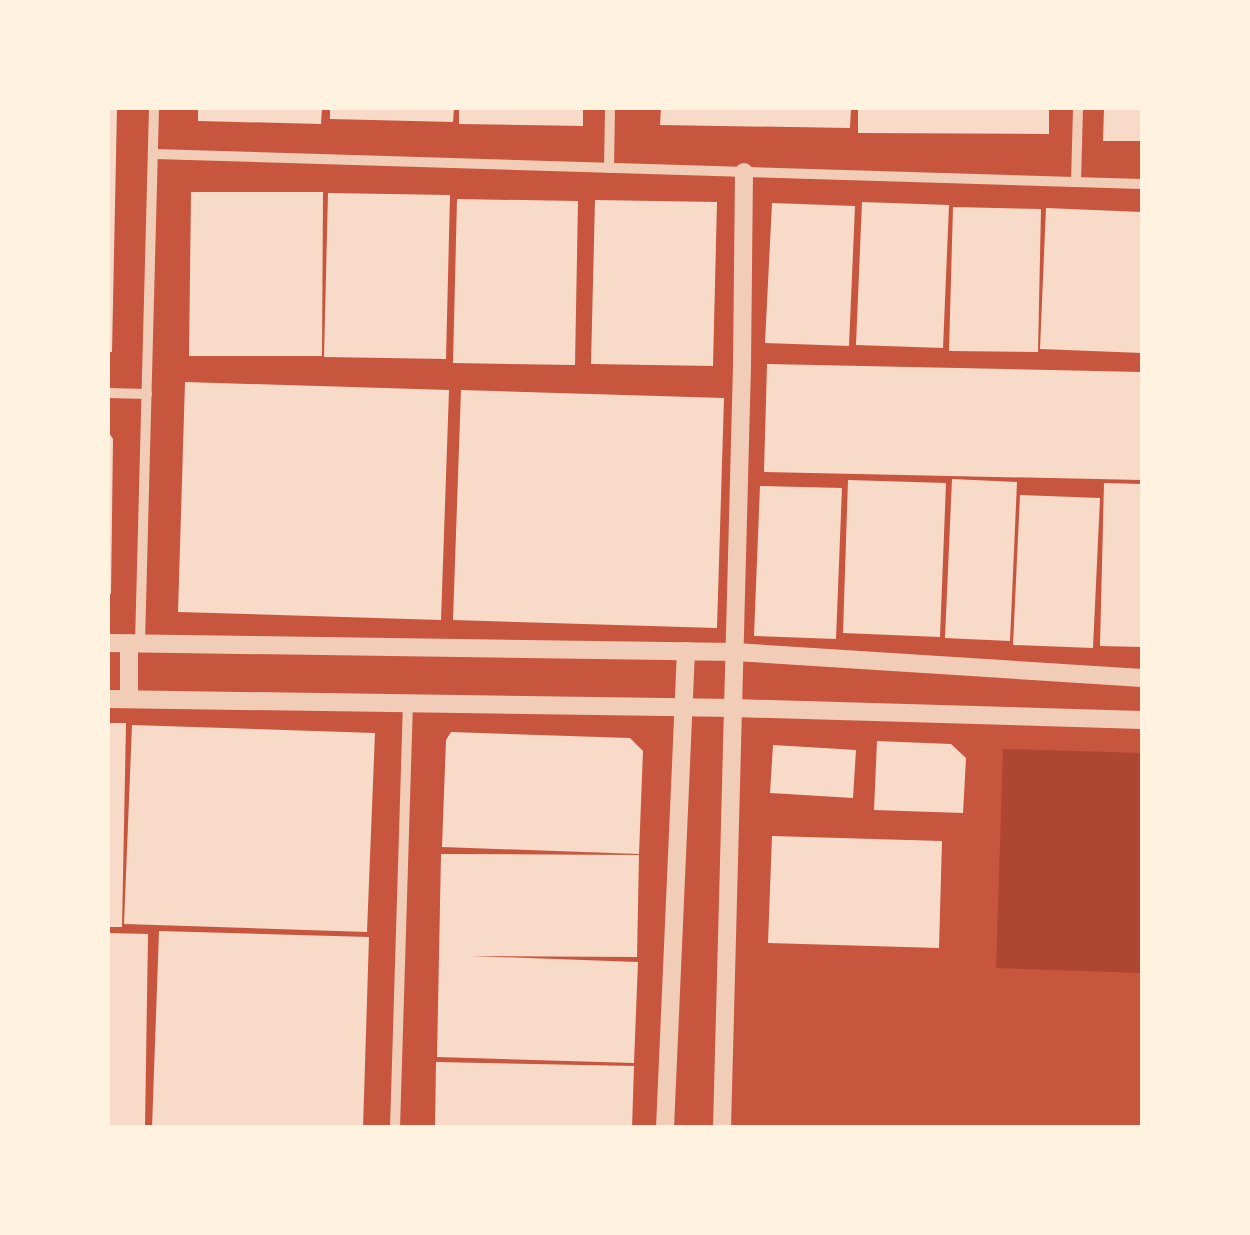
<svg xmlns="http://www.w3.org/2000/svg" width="1250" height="1235" font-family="Overpass,sans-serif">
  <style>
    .green { fill: #ae4732 }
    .building { fill: #f7dbc8 }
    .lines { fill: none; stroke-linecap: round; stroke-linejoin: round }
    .minor { stroke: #f1ccb7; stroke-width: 10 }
    .tertiary { stroke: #f1ccb7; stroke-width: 18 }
  </style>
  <rect width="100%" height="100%" fill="#c8553d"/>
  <polygon class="green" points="1003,749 1142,753 1142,973 996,968"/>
  <g class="building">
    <polygon points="108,108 117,108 112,352 108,352"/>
    <polygon points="198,108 322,108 321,124 198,121"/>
    <polygon points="330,108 454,108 453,122 330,119"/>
    <polygon points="459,108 583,108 583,126 459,124"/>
    <polygon points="661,108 851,108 850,128 660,125"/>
    <polygon points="858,108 1049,108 1049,134 858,133"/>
    <polygon points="1104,108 1142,108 1142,141 1103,141"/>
    <polygon points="191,192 323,192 322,356 189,356"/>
    <polygon points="328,193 450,195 446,359 324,357"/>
    <polygon points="457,199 578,201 575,365 453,363"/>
    <polygon points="595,200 717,202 713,366 591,364"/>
    <polygon points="862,202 949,205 943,348 856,345"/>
    <polygon points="772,203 855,206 849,346 765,343"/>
    <polygon points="953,207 1041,209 1038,352 949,351"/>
    <polygon points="1046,208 1142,212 1142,353 1040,349"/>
    <polygon points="767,364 1142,372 1142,480 764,472"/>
    <polygon points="185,382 449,390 441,620 178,612"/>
    <polygon points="461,390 724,398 717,628 453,620"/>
    <polygon points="108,431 113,439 111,594 108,594"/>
    <polygon points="952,479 1017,482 1010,641 945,638"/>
    <polygon points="848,480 946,483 940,637 843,633"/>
    <polygon points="1104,483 1142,484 1142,647 1100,646"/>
    <polygon points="760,486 842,488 836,639 754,636"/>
    <polygon points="1020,495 1100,498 1093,648 1013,645"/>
    <polygon points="108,723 126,723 122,927 108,927"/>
    <polygon points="132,725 375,733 367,932 124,924"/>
    <polygon points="451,732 630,738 643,751 639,854 442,847 446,740"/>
    <polygon points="877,741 951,744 966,758 963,813 874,810"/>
    <polygon points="773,745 856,750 853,798 770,793"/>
    <polygon points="772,836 942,841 939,948 768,943"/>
    <polygon points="441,854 639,855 637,957 471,956 638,962 634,1063 437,1057"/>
    <polygon points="159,931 369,937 363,1128 152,1128"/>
    <polygon points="108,933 148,934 145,1128 108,1128"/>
    <polygon points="436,1062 634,1066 632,1128 435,1128"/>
  </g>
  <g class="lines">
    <g class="minor">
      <polyline points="154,154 1142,184"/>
      <polyline points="609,168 610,108"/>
      <polyline points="1076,182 1078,108"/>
      <polyline points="108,393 147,394"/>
      <polyline points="140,643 154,108"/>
      <polyline points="395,1128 408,702"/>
    </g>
    <g class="tertiary">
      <polyline points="108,643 735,652 1142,678"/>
      <polyline points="108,699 734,708 1142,720"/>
      <polyline points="129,699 129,643"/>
      <polyline points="665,1128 686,651"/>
      <polyline points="722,1128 742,366 744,172"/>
    </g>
  </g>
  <rect width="1250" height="1235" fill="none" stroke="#fff3e0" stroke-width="220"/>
</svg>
